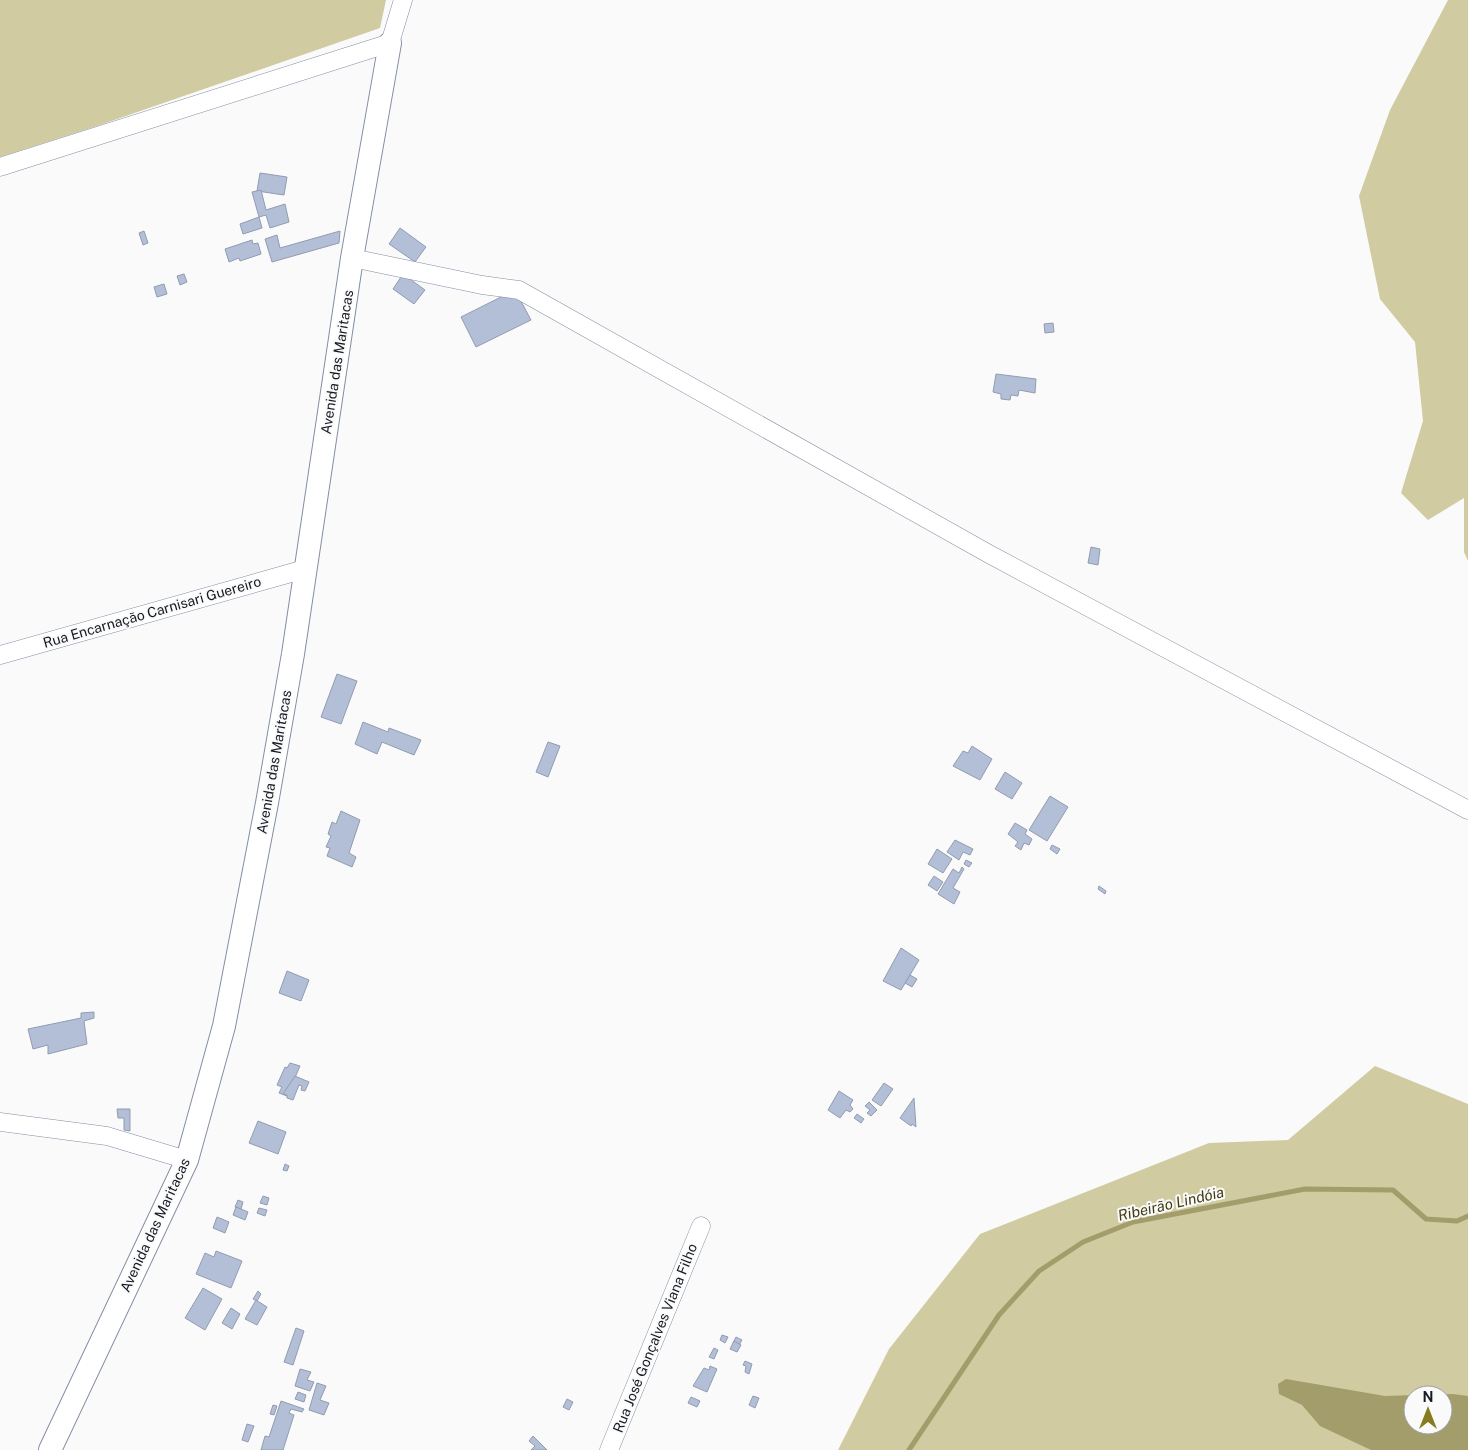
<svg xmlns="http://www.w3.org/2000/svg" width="1468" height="1450" font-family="'Public Sans',sans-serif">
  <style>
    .green { fill: #d0cba1; fill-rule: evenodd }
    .water { fill: #a39d6c }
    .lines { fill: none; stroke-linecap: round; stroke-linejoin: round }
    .stream { stroke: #a39d6c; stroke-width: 5 }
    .building { fill: #b3bfd6; stroke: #919cb2 }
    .minor-casing { stroke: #838ea4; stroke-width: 19 }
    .tertiary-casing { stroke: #838ea4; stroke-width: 24 }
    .minor { stroke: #fff; stroke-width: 18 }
    .tertiary { stroke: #fff; stroke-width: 22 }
    .labels { text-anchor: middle; stroke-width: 4; stroke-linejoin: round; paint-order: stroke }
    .street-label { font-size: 14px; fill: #161a23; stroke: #fafafa }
    .water-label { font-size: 15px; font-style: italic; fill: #403b13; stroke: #fafafa }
  </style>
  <rect width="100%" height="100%" fill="#fafafa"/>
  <g class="green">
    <polygon points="0,0 386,0 380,28 97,126 0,157"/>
    <polygon points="1448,0 1468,0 1468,561 1464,552 1464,498 1428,520 1401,493 1423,421 1415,342 1380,299 1359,196 1390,110"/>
    <path d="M1375,1066L1468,1104V1450H838L889,1349L980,1234L1209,1143L1288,1140ZM1413,1395H1443V1425H1413Z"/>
  </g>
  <polygon class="water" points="1286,1379 1385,1396 1413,1395 1413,1425 1443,1425 1443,1395 1416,1395 1453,1394 1468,1396 1468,1450 1371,1450 1320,1426 1302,1405 1279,1394 1278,1384"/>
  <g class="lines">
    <polyline class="stream" points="909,1450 999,1315 1039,1271 1083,1242 1133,1222 1305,1189 1393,1190 1426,1219 1457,1221 1468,1216"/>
  </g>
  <g class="building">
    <polygon points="260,173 287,177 284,195 257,191"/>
    <polygon points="261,190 266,210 285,204 289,222 270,228 266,215 259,217 252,192"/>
    <polygon points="259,217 262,228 243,234 240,224"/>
    <polygon points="400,228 426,247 415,262 389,244"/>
    <polygon points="144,231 148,243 143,245 139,233"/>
    <polygon points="340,231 339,243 272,262 265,239 277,235 280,248"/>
    <polygon points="252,240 253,244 258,243 261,254 240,261 239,258 229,262 225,249"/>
    <polygon points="184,274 187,282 180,285 177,276"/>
    <polygon points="403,274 425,290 414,304 393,289"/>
    <polygon points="164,284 167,294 157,297 154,287"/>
    <polygon points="515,290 531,320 476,347 461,317"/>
    <polygon points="1053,323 1054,332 1045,333 1044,324"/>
    <polygon points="996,374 1036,379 1035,393 1019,390 1018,396 1011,395 1010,400 1001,399 1001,394 993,392"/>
    <polygon points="1091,547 1100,549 1098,565 1088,563"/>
    <polygon points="337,674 357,681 341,724 321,717"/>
    <polygon points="363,722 388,732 389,728 421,740 414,755 382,742 377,754 355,744"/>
    <polygon points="548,742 560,746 548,777 536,772"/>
    <polygon points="972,746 992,759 980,780 953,766 963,751 968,753"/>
    <polygon points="1005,772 1022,783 1012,799 995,789"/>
    <polygon points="1050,796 1068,807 1047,841 1029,830"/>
    <polygon points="341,811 360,820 349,853 356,857 352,867 327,856 330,848 326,847 331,836 328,834 332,822 336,824"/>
    <polygon points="1015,823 1027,830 1025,834 1032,839 1029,845 1024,843 1021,850 1015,846 1018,842 1008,834"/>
    <polygon points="955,840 973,849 970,855 963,852 959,860 947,852"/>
    <polygon points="1052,845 1060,849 1057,854 1050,849"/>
    <polygon points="937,849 952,859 943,873 928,864"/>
    <polygon points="966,860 972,863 969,867 964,864"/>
    <polygon points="962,867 964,869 953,888 960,892 954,904 938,894 953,869 959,873"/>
    <polygon points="934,876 943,882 937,891 928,885"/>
    <polygon points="1099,886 1106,891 1105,894 1098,889"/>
    <polygon points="901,948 919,960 901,990 883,981"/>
    <polygon points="287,971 309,980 301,1001 279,993"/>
    <polygon points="910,975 917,979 912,987 905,983"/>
    <polygon points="94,1012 94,1018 84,1021 87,1044 48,1054 48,1045 33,1049 28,1029 81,1018 81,1013"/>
    <polygon points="290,1063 300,1066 287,1096 279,1093 282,1087 277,1085 285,1067 287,1068"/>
    <polygon points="295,1076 309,1082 305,1091 301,1090 302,1086 299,1085 293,1100 287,1098 287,1095 283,1094"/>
    <polygon points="884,1083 893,1089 881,1106 872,1100"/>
    <polygon points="839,1091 853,1100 850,1105 853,1109 850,1112 846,1110 840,1118 828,1110"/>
    <polygon points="914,1098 916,1127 912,1124 911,1126 900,1118"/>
    <polygon points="869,1102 877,1110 871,1116 867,1113 870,1110 865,1106"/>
    <polygon points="117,1109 130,1109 130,1131 124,1130 124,1118 118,1118"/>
    <polygon points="857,1114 864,1119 861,1123 854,1118"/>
    <polygon points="258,1121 286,1132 278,1154 249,1143"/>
    <polygon points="285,1164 289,1166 287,1171 283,1170"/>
    <polygon points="263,1196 269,1198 267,1205 260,1203"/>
    <polygon points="238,1200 243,1202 241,1209 235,1207"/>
    <polygon points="236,1207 248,1212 245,1220 233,1215"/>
    <polygon points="259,1208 267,1210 265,1216 257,1213"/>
    <polygon points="217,1217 229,1222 225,1233 213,1228"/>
    <polygon points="216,1251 242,1261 231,1288 196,1274 205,1253 214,1257"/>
    <polygon points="203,1288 222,1299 205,1330 185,1318"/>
    <polygon points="258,1291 261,1294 257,1301 253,1299"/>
    <polygon points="256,1300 267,1307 257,1325 245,1319"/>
    <polygon points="231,1308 240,1314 232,1329 222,1323"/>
    <polygon points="296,1328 304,1331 293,1365 284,1362"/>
    <polygon points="722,1335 728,1337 725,1343 720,1340"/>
    <polygon points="736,1337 742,1340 739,1345 733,1343"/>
    <polygon points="734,1341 741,1345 737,1352 730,1349"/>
    <polygon points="714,1348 718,1350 714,1359 709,1357"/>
    <polygon points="745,1361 752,1364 749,1374 745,1372 746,1366 743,1365"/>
    <polygon points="710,1366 717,1369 707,1392 693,1386 704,1368 709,1370"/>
    <polygon points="300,1369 311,1372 307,1380 314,1382 310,1391 295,1386"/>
    <polygon points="317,1383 326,1386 320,1400 329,1403 324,1415 309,1410"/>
    <polygon points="298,1392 306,1395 304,1402 295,1399"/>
    <polygon points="753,1396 759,1398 755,1408 749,1405"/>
    <polygon points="691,1397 700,1401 697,1407 688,1403"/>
    <polygon points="567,1399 573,1402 569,1410 563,1407"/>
    <polygon points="281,1401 304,1409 302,1412 291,1409 289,1413 294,1415 283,1450 261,1450 265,1436 269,1437"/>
    <polygon points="273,1405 277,1406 274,1415 270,1414"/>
    <polygon points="247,1424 254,1426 248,1442 242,1440"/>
    <polygon points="533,1436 547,1450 531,1450 535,1446 529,1441"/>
  </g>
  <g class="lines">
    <g class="minor-casing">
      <g id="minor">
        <polyline points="0,167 390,43 403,0"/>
        <polyline points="352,258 482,285 519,290 989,554 1468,810"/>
        <polyline points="0,655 305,569"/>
        <polyline points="0,1122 107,1136 187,1160"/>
        <polyline points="609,1450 701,1226"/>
      </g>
    </g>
    <g class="tertiary-casing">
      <polyline id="tertiary" points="50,1450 187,1160 224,1026 267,803 293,654 352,258 390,43"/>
    </g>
    <use href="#minor" class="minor"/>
    <use href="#tertiary" class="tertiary"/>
  </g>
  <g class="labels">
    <g class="street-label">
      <text transform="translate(337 362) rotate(-81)" y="5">Avenida das Maritacas</text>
      <text transform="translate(152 612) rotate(-16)" y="5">Rua Encarnação Carnisari Guereiro</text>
      <text transform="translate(274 762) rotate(-80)" y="5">Avenida das Maritacas</text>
      <text transform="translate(155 1225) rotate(-65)" y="5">Avenida das Maritacas</text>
      <text transform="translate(655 1338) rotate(-68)" y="5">Rua José Gonçalves Viana Filho</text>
    </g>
    <g class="water-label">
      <text transform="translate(1171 1204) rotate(-13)" y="5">Ribeirão Lindóia</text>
    </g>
  </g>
  <g transform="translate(1428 1410)"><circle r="24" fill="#fafafa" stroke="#9fa0a4"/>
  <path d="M0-4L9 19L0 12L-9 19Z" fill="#877b21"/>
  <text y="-8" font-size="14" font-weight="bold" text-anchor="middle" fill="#161a23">N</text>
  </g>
</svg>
